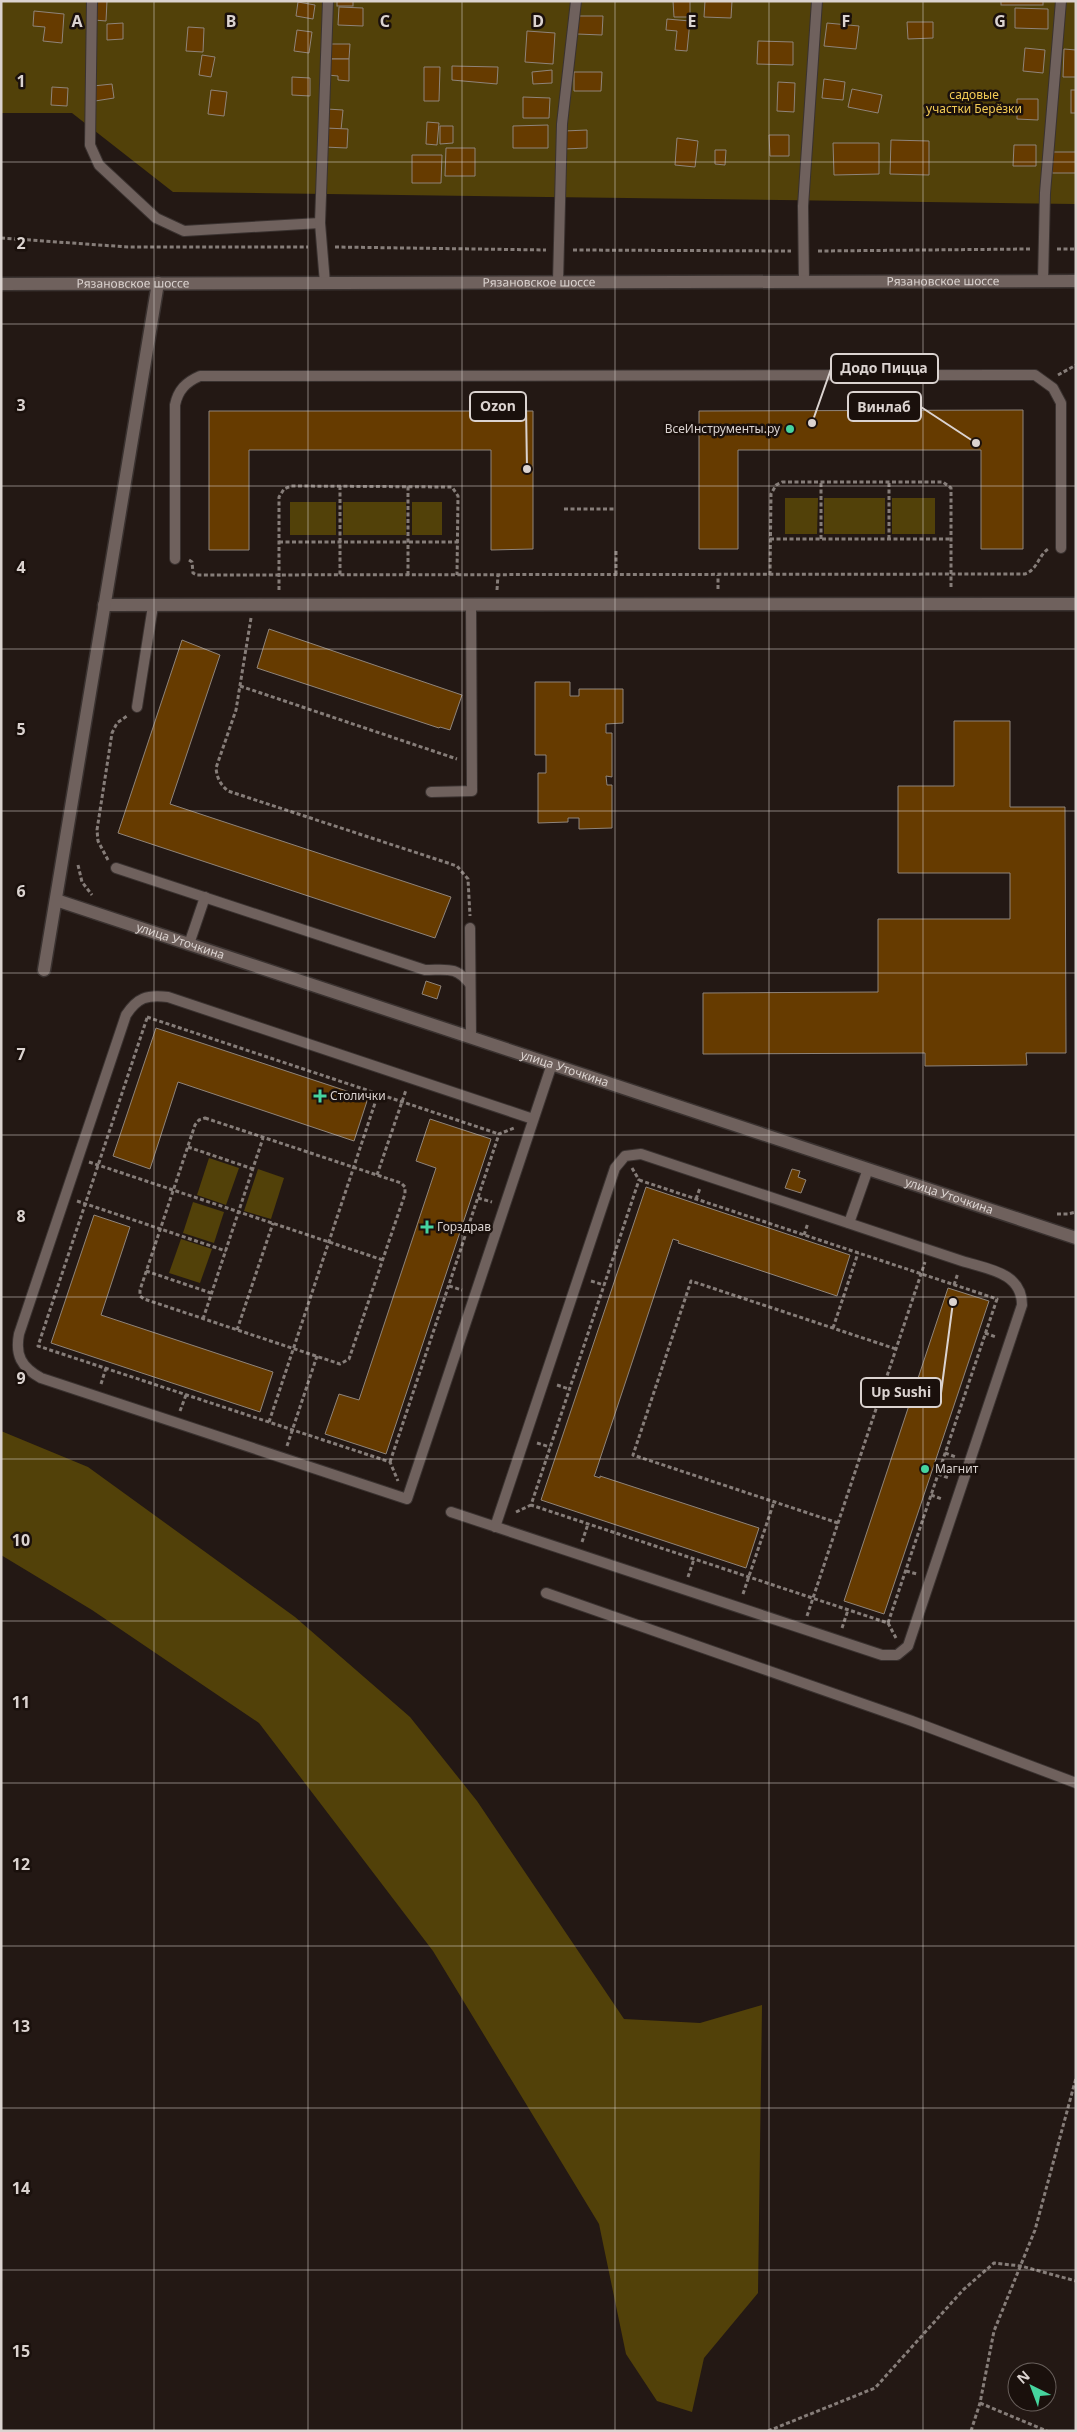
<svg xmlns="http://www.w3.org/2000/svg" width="1077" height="2432" font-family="'Noto Sans',sans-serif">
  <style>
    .green { fill: #524109 }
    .building { fill: #663b00; stroke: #8f847a }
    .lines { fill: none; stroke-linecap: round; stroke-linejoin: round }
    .service-casing { stroke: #3a3230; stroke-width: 12 }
    .minor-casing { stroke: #3a3230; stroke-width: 15 }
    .secondary-casing { stroke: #3a3230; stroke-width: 15 }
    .path { stroke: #867d79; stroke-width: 3; stroke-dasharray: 4 2.5; stroke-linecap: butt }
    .service { stroke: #6f615d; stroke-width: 10 }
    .minor { stroke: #6f615d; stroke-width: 12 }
    .secondary { stroke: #6f615d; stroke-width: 12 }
    .grid { fill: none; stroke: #dbd3d0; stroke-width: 1; stroke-opacity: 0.55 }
    .poi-dot { fill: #46d49e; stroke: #1a100c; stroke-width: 2 }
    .labels { text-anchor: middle; stroke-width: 5; stroke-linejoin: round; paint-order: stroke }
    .park-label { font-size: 12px; fill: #f2ca55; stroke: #1a100c }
    .street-label { font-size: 12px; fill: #dbd3d0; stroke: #1a100c }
    .poi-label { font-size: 12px; fill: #dbd3d0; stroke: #1a100c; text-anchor: start }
    .grid-label { font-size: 16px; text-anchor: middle; font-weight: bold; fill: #dbd3d0; stroke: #1a100c; stroke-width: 5; stroke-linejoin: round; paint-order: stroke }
    .leader { fill: none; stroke: #dbd3d0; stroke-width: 2 }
    .callout-dot { fill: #dbd3d0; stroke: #1a100c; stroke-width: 2 }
    .callout { fill: #1a100c; stroke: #dbd3d0; stroke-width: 2 }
    .callout-label { font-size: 14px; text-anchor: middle; font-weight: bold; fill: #dbd3d0 }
  </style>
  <rect width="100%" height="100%" fill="#231814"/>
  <g class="green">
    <polygon points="1,1 1076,1 1076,204 173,192 72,113 1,113"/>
    <polygon points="785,498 818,498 817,534 785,534"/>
    <rect x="824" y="498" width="61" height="36"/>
    <rect x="892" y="498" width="43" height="36"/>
    <rect x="290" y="502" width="46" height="33"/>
    <rect x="343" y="502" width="63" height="33"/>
    <rect x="412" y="502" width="30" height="33"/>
    <polygon points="209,1158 239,1168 226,1205 197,1195"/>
    <polygon points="258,1169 284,1178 271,1219 244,1211"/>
    <polygon points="193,1202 224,1212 214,1243 183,1233"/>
    <polygon points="181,1239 212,1249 200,1283 169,1273"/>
    <polygon points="1,1431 88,1467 295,1617 410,1717 477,1801 624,2019 700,2023 762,2005 758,2293 704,2358 692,2412 657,2401 626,2354 599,2224 433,1951 259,1723 92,1610 1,1555"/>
  </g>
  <g class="building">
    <polygon points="95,1 107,1 106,21 94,20"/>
    <rect x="337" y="1" width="16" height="5"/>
    <polygon points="673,1 690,1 690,17 674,17"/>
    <polygon points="705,1 732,1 731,18 704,17"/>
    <rect x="1001" y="1" width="42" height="4"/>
    <polygon points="298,2 315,5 313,19 296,16"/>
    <polygon points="339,7 363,8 363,26 338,25"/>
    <polygon points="1015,8 1048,9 1048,29 1015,28"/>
    <polygon points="34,11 64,14 62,43 43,41 45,27 33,26"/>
    <polygon points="578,16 603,16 602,35 577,34"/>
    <polygon points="667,19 690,21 687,51 675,50 677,31 666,30"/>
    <polygon points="907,22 933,22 933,38 908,39"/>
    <polygon points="123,23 123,39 107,40 107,24"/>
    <polygon points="827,23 859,26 856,49 824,46"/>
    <polygon points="188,27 204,28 203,52 186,51"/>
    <polygon points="297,30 312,32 309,53 294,51"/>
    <polygon points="527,31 555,33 553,64 525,62"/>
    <polygon points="758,41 793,42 793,65 757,64"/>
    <polygon points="330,44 350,44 349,59 329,59"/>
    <polygon points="1025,48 1045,50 1043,73 1023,71"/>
    <polygon points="1064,49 1076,50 1076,77 1063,77"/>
    <polygon points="202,55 215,57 211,77 199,75"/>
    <polygon points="329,59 349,59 349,81 338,80 338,76 328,75"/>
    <polygon points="452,66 498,67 497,84 452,80"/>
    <polygon points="424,67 440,67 439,101 424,101"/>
    <polygon points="552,70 552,83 533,84 532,72"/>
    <polygon points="574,72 602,72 601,91 574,91"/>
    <polygon points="292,77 310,78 310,96 292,95"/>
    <polygon points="824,79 845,82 843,100 822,98"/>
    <polygon points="778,82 795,83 794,112 777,111"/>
    <polygon points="112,84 114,98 95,101 93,86"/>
    <polygon points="52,87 68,88 67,106 51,105"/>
    <polygon points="852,89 882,95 878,113 848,107"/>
    <polygon points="211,90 227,92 224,116 208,114"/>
    <rect x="1071" y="90" width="5" height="23"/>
    <polygon points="523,97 550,98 549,118 523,118"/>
    <polygon points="1017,99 1038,99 1038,120 1017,119"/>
    <polygon points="327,109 343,110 341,130 326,128"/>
    <polygon points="427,122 439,123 437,145 426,144"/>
    <polygon points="548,125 548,148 513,148 513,126"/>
    <polygon points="440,126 453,126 453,143 440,144"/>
    <polygon points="326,128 348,129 347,148 324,147"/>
    <polygon points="587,130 587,148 564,149 564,131"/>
    <polygon points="769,135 789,135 789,156 770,156"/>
    <polygon points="677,138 698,141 695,167 675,165"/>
    <polygon points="891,140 929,141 929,175 890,174"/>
    <polygon points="833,143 879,143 879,174 834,175"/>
    <polygon points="1014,145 1036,145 1036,166 1013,166"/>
    <polygon points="446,148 475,148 475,176 445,176"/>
    <polygon points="715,150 726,150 725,165 715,164"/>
    <rect x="1052" y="152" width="24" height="21"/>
    <polygon points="412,155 442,155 441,183 412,183"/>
    <polygon points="1023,410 1023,549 981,549 981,450 738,450 738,549 699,549 699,411"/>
    <polygon points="209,411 533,411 533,549 491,550 491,450 249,450 249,550 209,550"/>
    <polygon points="269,629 462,695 450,730 440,727 439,728 257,668"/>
    <polygon points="182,640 220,655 170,804 451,897 435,938 118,833"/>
    <polygon points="535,682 570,682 570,696 579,696 579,689 623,689 623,723 606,724 606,733 612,733 612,777 606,776 607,785 612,785 612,828 579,829 579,818 568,818 568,822 538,823 538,773 546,773 546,755 535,755"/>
    <polygon points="954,721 1010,721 1010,807 1065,807 1066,1053 1026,1053 1027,1065 925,1066 925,1053 703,1054 703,993 878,992 878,919 1010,919 1010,873 898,873 898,786 954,786"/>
    <polygon points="426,981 441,986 437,999 422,994"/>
    <polygon points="156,1028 368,1098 354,1141 178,1082 150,1169 113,1156"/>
    <polygon points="430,1119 491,1139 386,1454 325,1434 339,1394 359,1400 436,1168 416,1161"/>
    <polygon points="792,1169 800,1171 798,1177 806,1180 801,1193 785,1188"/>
    <polygon points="646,1187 850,1255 837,1296 678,1243 679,1241 673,1239 595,1474 594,1476 600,1478 600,1476 759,1528 746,1568 541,1500"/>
    <polygon points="94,1215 130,1227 101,1315 273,1372 260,1412 51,1343"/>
    <polygon points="948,1288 989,1301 884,1614 844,1601"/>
  </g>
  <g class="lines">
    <g class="service-casing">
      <g id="service">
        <polyline points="92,1 90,145 99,165 156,218 184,231 320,223"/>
        <polyline points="804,281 803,206 817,1"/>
        <polyline points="1043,281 1045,193 1061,1"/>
        <polyline points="558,282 562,124 576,1"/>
        <polyline points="325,283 320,223 328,1"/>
        <path d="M175,559V405C178,390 186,382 200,376L1035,375L1053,388L1061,403V548"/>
        <polyline points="137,707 153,606"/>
        <polyline points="431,792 472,791 471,605"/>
        <path d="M116,868L425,970C447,970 456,966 470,984"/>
        <polyline points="470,928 471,1037"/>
        <polyline points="189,944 205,897"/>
        <path d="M533,1119L168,997C147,994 137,998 126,1015L19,1334C15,1355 21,1367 41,1378L407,1499L552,1064"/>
        <polyline points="849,1223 868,1169"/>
        <path d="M451,1512L882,1655H897L908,1646L1022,1305C1022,1272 987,1269 962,1261L641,1154L625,1156L615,1168L495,1527"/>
        <polyline points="546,1593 912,1721 1076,1783"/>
      </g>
    </g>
    <g class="minor-casing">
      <g id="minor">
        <polyline points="104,605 1076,604"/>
        <path id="s1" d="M56,900L1076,1238"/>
        <polyline points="44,970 158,283"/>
      </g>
    </g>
    <g class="secondary-casing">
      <g id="secondary">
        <path id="s2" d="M1,284L1076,281"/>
      </g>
    </g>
    <g class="path">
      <polyline points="1,238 128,247 308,247"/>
      <polyline points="335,247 546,250"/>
      <polyline points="1057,249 1076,249"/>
      <polyline points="573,250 791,251"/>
      <polyline points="818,251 1030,249"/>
      <polyline points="1058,375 1076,365"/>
      <polyline points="340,486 340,575"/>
      <polyline points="564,509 616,509"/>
      <polyline points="770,539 951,539"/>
      <polyline points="821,539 821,482"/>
      <polyline points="889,539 889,482"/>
      <polyline points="279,542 458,542"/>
      <polyline points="616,551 616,575"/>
      <path d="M189,560L192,562L193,573L197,575L1025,574C1038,569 1038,556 1048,549"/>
      <polyline points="408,575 408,486"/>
      <polyline points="770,575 771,494 776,485 782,482 943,482 951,488 951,589"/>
      <polyline points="718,589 718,575"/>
      <polyline points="279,590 279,497 284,489 291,486 452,487 458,496 457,575"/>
      <polyline points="497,590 498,575"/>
      <path d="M251,618L236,710L216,768C217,778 220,784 228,791L457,866L468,879L470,916"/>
      <polyline points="240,686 457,759"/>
      <polyline points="108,860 98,841 97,830 112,733 117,723 127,716"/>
      <polyline points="78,865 82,882 92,895"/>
      <polyline points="147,1017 499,1134"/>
      <polyline points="147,1018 38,1346 390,1462 398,1481"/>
      <polygon points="205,1118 401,1183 405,1187 405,1194 349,1359 340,1364 144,1299 140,1296 140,1290 195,1125 199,1120"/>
      <polyline points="188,1147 253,1169"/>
      <polyline points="89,1162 383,1260"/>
      <polyline points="632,1168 639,1180"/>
      <polyline points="377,1175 406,1090"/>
      <polygon points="639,1180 997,1299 888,1623 531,1505"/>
      <polyline points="478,1198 492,1202"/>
      <polyline points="696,1199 700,1188"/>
      <polyline points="77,1201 226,1251"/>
      <polyline points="1057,1214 1068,1214 1076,1212"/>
      <polyline points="804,1235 808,1223"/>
      <polyline points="146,1271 211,1293"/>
      <polyline points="591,1281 604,1285"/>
      <polyline points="954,1285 958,1273"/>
      <polyline points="449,1286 462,1290"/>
      <polyline points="203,1319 263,1138"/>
      <polyline points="833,1328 858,1253"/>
      <polyline points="237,1330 273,1223"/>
      <polyline points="985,1333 996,1337"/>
      <polyline points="101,1384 106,1368"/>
      <polyline points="557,1385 569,1389"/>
      <polyline points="180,1411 186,1395"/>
      <polyline points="269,1422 378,1094"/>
      <polyline points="537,1443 550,1447"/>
      <polyline points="287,1446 317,1356"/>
      <polyline points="945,1453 956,1457"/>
      <polyline points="390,1462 499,1134 514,1128"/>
      <polyline points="938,1474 949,1478"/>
      <polyline points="931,1495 942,1499"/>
      <polyline points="516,1512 531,1505"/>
      <polyline points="838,1523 633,1455 691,1281 896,1349"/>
      <polyline points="582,1542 588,1524"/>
      <polyline points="906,1571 917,1574"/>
      <polyline points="688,1577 694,1559"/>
      <polyline points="743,1594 774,1502"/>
      <polyline points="807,1616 925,1262"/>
      <polyline points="888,1623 896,1638"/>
      <polyline points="842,1628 848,1610"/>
      <polyline points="980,2403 1047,2431"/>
      <polyline points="768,2431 875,2388 963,2290 994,2263 1021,2266 1076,2281"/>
      <polyline points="971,2431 980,2403 994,2331 1035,2230 1076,2078"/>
    </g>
    <use href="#service" class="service"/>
    <use href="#minor" class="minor"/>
    <use href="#secondary" class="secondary"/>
  </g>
  <path class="grid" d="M154,1V2431M308,1V2431M462,1V2431M615,1V2431M769,1V2431M923,1V2431M1,162H1076M1,324H1076M1,486H1076M1,649H1076M1,811H1076M1,973H1076M1,1135H1076M1,1297H1076M1,1459H1076M1,1621H1076M1,1783H1076M1,1946H1076M1,2108H1076M1,2270H1076"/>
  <g class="poi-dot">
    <circle cx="790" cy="429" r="5"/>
    <path d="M317.5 1088.5h5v5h5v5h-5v5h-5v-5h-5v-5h5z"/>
    <path d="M424.5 1219.5h5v5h5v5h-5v5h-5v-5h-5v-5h5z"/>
    <circle cx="925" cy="1469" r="5"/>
  </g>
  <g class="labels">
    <g class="park-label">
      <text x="974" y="99">садовые<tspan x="974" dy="14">участки Берёзки</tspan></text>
    </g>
    <g class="street-label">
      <text dy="4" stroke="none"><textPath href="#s2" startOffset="942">Рязановское шоссе</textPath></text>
      <text dy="4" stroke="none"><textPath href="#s2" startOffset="538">Рязановское шоссе</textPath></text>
      <text dy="4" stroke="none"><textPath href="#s2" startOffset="132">Рязановское шоссе</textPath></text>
      <text dy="4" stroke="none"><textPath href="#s1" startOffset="131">улица Уточкина</textPath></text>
      <text dy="4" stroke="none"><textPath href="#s1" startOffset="536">улица Уточкина</textPath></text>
      <text dy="4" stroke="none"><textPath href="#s1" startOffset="941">улица Уточкина</textPath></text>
    </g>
    <g class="poi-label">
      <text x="780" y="433" text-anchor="end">ВсеИнструменты.ру</text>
      <text x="330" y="1100">Столички</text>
      <text x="437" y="1231">Горздрав</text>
      <text x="935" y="1473">Магнит</text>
    </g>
  </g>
  <g class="grid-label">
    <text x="77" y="27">A</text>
    <text x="231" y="27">B</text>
    <text x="385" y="27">C</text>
    <text x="538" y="27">D</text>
    <text x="692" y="27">E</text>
    <text x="846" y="27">F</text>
    <text x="1000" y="27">G</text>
    <text x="21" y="87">1</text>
    <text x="21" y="249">2</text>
    <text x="21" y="411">3</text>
    <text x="21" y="573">4</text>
    <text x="21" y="735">5</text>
    <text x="21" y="897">6</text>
    <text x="21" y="1060">7</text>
    <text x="21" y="1222">8</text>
    <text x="21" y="1384">9</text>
    <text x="21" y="1546">10</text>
    <text x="21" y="1708">11</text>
    <text x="21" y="1870">12</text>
    <text x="21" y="2032">13</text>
    <text x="21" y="2194">14</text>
    <text x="21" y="2357">15</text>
  </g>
  <path class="leader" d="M812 423L831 369M527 469L526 406M976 443L921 407M953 1302L941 1393"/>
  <g class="callout-dot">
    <circle cx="812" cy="423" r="5"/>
    <circle cx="527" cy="469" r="5"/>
    <circle cx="976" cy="443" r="5"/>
    <circle cx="953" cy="1302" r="5"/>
  </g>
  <g class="callout">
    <rect x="831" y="354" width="107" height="29" rx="5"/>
    <rect x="470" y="392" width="56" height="29" rx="5"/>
    <rect x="848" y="392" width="73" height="29" rx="5"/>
    <rect x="861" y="1378" width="80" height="29" rx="5"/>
  </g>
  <g class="callout-label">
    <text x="884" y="373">Додо Пицца</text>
    <text x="498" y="411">Ozon</text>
    <text x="884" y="412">Винлаб</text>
    <text x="901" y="1397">Up Sushi</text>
  </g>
  <rect width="1077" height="2432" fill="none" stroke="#dbd3d0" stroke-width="5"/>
  <g transform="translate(1032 2387) rotate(318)"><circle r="24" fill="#1a100c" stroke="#675e5a"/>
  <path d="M0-4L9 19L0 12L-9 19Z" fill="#46d49e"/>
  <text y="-8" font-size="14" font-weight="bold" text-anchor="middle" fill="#dbd3d0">N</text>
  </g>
</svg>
